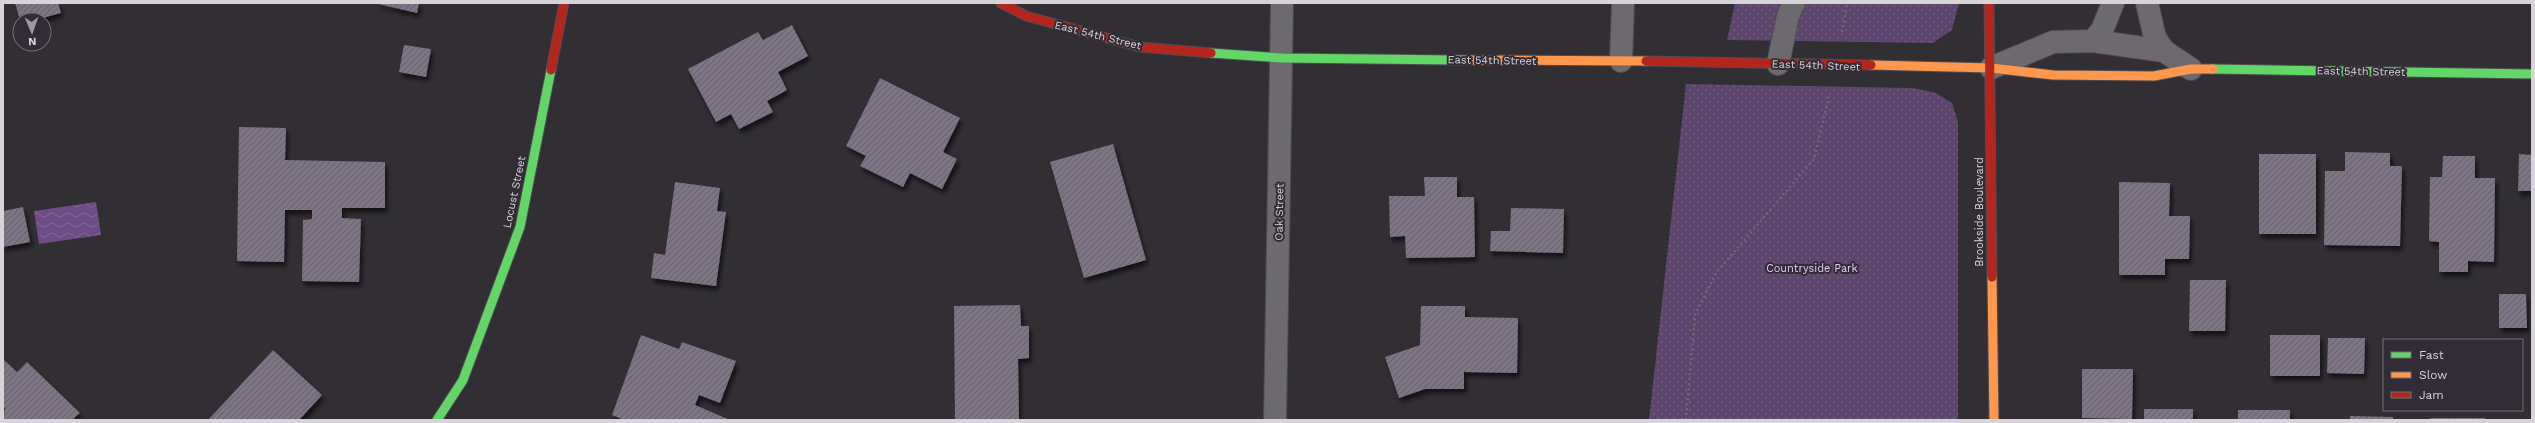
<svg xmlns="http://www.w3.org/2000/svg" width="2535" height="423" font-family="'Work Sans',sans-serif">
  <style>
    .park { fill: url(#park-dots) }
    .water { fill: url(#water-waves) }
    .building { fill: url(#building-hatch); filter: url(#shadow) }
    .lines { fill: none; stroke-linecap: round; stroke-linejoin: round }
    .lane-casing { stroke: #4f4c51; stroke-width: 24 }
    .street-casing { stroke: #4f4c51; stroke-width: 24 }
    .fast-casing { stroke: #4f4c51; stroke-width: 11 }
    .slow-casing { stroke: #4f4c51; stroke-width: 11 }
    .jam-casing { stroke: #4f4c51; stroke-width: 11 }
    .path { stroke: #6d6b70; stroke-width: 2.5; stroke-dasharray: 2 3; stroke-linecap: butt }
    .lane { stroke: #6c6a6f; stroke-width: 22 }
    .street { stroke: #6c6a6f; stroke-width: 22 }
    .fast { stroke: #63d668; stroke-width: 9 }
    .slow { stroke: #ff974d; stroke-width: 9 }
    .jam { stroke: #b3261e; stroke-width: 9 }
    .labels { text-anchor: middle; stroke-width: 4; stroke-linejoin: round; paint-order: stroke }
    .street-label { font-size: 11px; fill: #d6d3d9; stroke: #322c36 }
    .park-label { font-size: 11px; fill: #e7c7fe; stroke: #322c36 }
  </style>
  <defs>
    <pattern id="park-dots" width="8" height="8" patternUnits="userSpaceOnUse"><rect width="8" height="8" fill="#5d456d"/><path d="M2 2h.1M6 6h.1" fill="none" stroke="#745f81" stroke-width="1.8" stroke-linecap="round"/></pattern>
    <pattern id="water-waves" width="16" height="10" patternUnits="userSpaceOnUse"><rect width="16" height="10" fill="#704c87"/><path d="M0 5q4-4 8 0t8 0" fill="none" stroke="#846597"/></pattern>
    <pattern id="building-hatch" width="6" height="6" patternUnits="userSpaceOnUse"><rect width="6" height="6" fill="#7d7484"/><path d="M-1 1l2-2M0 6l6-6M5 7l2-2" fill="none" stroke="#655f69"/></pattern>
    <filter id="shadow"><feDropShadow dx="2.5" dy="4.5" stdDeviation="2" flood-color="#0009"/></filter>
  </defs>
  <rect width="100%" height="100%" fill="#312e34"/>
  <g class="park">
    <polygon points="1735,3 1959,3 1952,30 1933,43 1727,40"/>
    <polygon points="1686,84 1913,88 1936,93 1952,103 1958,122 1958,420 1649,420"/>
  </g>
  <polygon class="water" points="96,202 101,235 39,244 34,211"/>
  <g class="building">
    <polygon points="15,3 58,3 61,13 35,20 20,20"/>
    <polygon points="374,3 419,3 417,13"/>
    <polygon points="792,25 808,56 778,72 787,90 767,101 773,112 739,129 731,114 716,122 688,69 758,32 763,40"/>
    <polygon points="404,45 431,49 426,77 399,72"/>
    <polygon points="880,78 960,118 943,152 957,159 942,189 910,173 903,187 860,166 866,156 846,146"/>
    <polygon points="239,127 286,128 285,160 385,162 385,208 342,208 342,218 361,219 359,282 302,281 303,220 312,219 312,210 285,210 284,262 237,261"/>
    <polygon points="1113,144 1146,260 1084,278 1050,162"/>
    <polygon points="2345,152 2390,153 2390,166 2402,166 2400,246 2324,245 2325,171 2345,171"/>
    <rect x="2259" y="154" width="57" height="80"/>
    <polygon points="2519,154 2532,155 2532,191 2518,191"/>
    <polygon points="2443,156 2475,156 2475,178 2495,178 2494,262 2468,261 2468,272 2439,272 2439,242 2429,241 2430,177 2442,177"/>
    <polygon points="1424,177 1457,177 1457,197 1474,197 1475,257 1406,258 1405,236 1390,237 1389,196 1425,196"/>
    <polygon points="675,182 720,188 717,211 726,212 716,286 651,278 654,253 665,255"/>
    <polygon points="2119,182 2170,183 2169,216 2190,216 2189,259 2165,259 2165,275 2119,275"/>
    <polygon points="23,207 30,242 3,247 3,211"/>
    <polygon points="1511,208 1564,209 1563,253 1490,251 1491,231 1510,231"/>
    <polygon points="2190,280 2226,280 2225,331 2189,331"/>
    <polygon points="2499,294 2526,294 2527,328 2499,328"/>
    <polygon points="1020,305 1021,326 1029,326 1029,358 1018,359 1019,420 955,420 954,306"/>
    <polygon points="1421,306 1465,306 1465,317 1518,318 1517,373 1464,372 1464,389 1425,389 1399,398 1385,357 1420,345"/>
    <polygon points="641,335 679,349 682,342 736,361 720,403 699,395 695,405 730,420 624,420 612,415"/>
    <rect x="2270" y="335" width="50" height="41"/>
    <polygon points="2328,338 2365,338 2364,374 2327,373"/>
    <polygon points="273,350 322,395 299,420 208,420"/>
    <polygon points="3,359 17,372 27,362 80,413 74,418 76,420 3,420 5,408 3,406"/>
    <polygon points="2082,369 2133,369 2132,419 2082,418"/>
    <rect x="2144" y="409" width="49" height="11"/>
    <rect x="2238" y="410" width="52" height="10"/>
    <polygon points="2350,416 2393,417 2393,420 2350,420"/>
    <rect x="2430" y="418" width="55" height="2"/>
  </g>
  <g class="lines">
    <g class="lane-casing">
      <g id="lane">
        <polyline points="1621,61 1623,3"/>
        <polyline points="1778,64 1788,16 1794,3"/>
      </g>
    </g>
    <g class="street-casing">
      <g id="street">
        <polyline points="2147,3 2155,38 2164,51"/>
        <polyline points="2093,41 2102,30 2113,3"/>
        <polyline points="1991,68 2053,42 2093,41 2164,51 2191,69"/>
        <polyline points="1275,420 1282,3"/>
      </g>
    </g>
    <g class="fast-casing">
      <g id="fast">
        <polyline points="1211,53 1282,58 1456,60"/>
        <polyline points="2213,69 2532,74"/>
        <polyline points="437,420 463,380 520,227 551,70"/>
      </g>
    </g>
    <g class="slow-casing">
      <g id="slow">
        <polyline points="1456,60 1646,61"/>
        <polyline points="1871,65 1991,68 2053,75 2154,76 2191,69 2213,69"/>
        <polyline points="1992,277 1994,420"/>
      </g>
    </g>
    <g class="jam-casing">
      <g id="jam">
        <polyline points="1001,3 1026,16 1140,47 1211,53"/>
        <polyline points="1989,3 1992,277"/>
        <polyline points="1646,61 1871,65"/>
        <polyline points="551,70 564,3"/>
      </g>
    </g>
    <g class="path">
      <polyline points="1842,32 1847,3"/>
      <polyline points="1686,420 1695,315 1716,273 1814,159 1829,96"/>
    </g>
    <use href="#lane" class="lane"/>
    <use href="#street" class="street"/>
    <use href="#fast" class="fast"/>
    <use href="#slow" class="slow"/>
    <use href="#jam" class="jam"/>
  </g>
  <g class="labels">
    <g class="street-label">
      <text transform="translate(1098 35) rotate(14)" y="4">East 54th Street</text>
      <text transform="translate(1492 60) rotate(1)" y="4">East 54th Street</text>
      <text transform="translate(1816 65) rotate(2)" y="4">East 54th Street</text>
      <text transform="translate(2361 71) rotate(1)" y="4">East 54th Street</text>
      <text transform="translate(514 192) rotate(-78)" y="4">Locust Street</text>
      <text transform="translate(1279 212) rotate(-89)" y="4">Oak Street</text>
      <text transform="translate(1979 212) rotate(-90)" y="4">Brookside Boulevard</text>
    </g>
    <g class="park-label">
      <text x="1812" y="272">Countryside Park</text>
    </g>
  </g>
  <rect width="2535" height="423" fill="none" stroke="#d6d3d9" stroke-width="8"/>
  <rect x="2383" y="339" width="140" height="72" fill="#322c36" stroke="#746f77"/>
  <rect x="2391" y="352" width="20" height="6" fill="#63d668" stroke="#746f77"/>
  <text x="2419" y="359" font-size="12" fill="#d6d3d9">Fast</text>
  <rect x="2391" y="372" width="20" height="6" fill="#ff974d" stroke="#746f77"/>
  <text x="2419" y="379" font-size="12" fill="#d6d3d9">Slow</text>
  <rect x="2391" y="392" width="20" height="6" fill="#b3261e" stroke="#746f77"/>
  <text x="2419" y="399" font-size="12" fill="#d6d3d9">Jam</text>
  <g transform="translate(32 32) rotate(178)"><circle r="19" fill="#322c36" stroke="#746f77"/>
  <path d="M0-3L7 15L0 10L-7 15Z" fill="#9c999f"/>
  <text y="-6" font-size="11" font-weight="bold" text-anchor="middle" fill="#d6d3d9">N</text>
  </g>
</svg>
